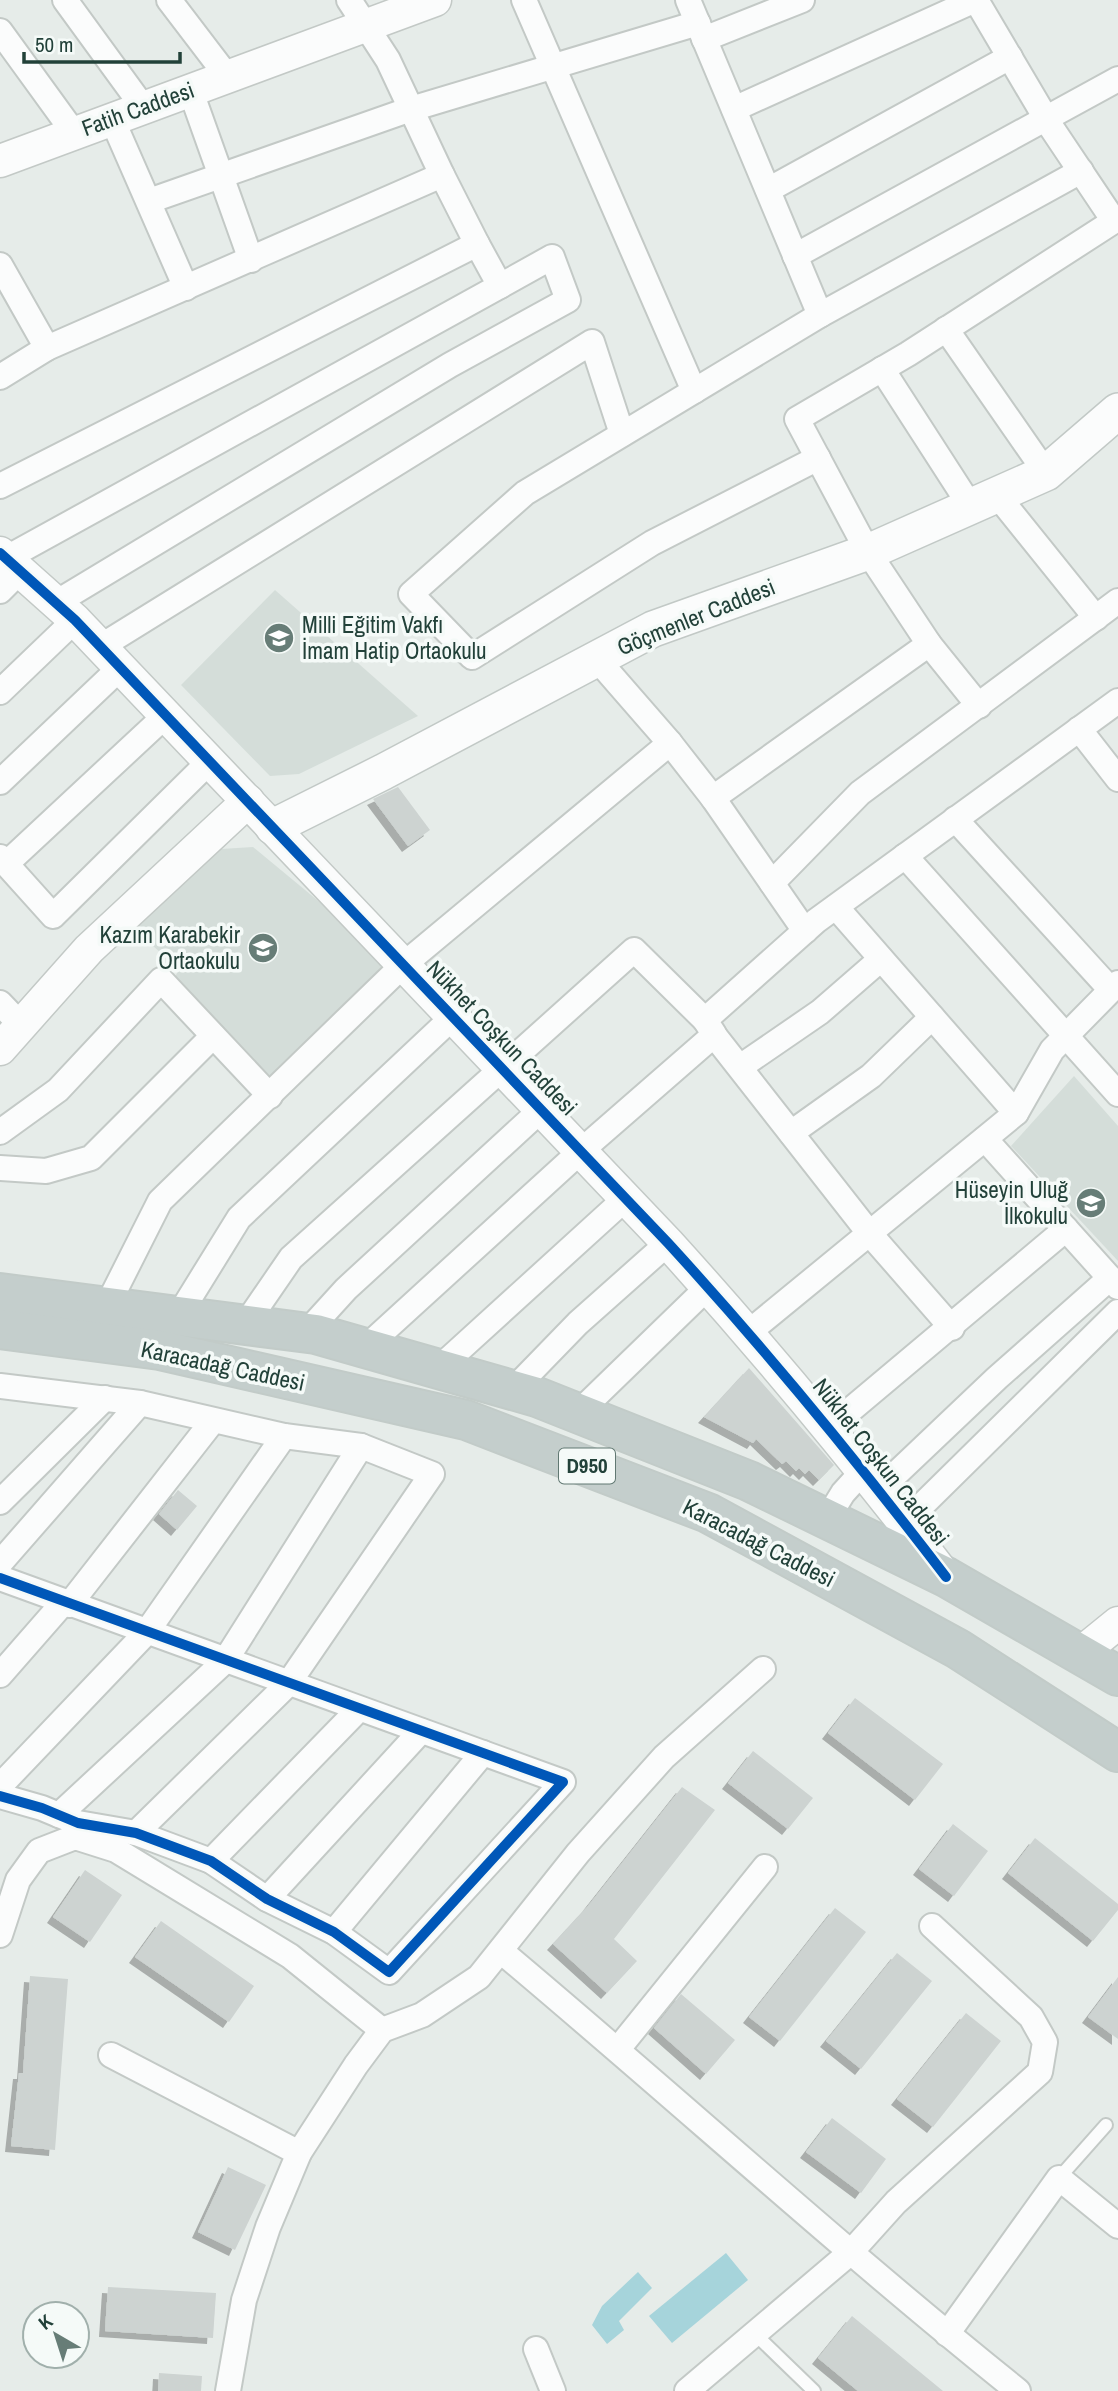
<svg xmlns="http://www.w3.org/2000/svg" width="1118" height="2391" font-family="'Archivo Narrow',sans-serif">
  <style>
    .built { fill: #d4ddd9 }
    .water { fill: #a6d4db }
    .building { fill: #cdd3d1; filter: url(#shadow) }
    .lines { fill: none; stroke-linecap: round; stroke-linejoin: round }
    .service-casing { stroke: #c3c9c6; stroke-width: 16 }
    .minor-casing { stroke: #c3c9c6; stroke-width: 28 }
    .tertiary-casing { stroke: #c3c9c6; stroke-width: 35 }
    .secondary-casing { stroke: #c2c9c6; stroke-width: 38 }
    .trunk-casing { stroke: #c2cbc8; stroke-width: 42 }
    .service { stroke: #fbfcfc; stroke-width: 12 }
    .minor { stroke: #fbfcfc; stroke-width: 24 }
    .tertiary { stroke: #fbfcfc; stroke-width: 32 }
    .secondary { stroke: #fbfcfc; stroke-width: 35 }
    .trunk { stroke: #c4cecc; stroke-width: 38 }
    .cycleway-casing { stroke: #f5faf8; stroke-width: 15 }
    .cycleway { stroke: #0057b8; stroke-width: 10 }
    .labels { text-anchor: middle; stroke-width: 7; stroke-linejoin: round; paint-order: stroke }
    .shield { fill: #f5faf8; stroke: #617872; stroke-width: 2 }
    .shield-label { font-size: 21px; font-weight: bold; fill: #224139 }
    .street-label { font-size: 23px; fill: #224139; stroke: #f5faf8 }
    .poi-label { font-size: 23px; fill: #224139; stroke: #f5faf8; text-anchor: end }
  </style>
  <defs>
    <filter id="shadow"><feDropShadow dx="-6" dy="6" stdDeviation="0" flood-color="#0004"/></filter>
  </defs>
  <rect width="100%" height="100%" fill="#e6ece9"/>
  <g class="built">
    <polygon points="275,590 418,716 299,774 270,776 181,685"/>
    <polygon points="253,847 351,928 387,967 272,1078 174,979 179,969 135,930 179,875 221,849"/>
    <polygon points="1074,1076 1118,1126 1118,1261 1011,1146"/>
  </g>
  <g class="water">
    <polygon points="726,2253 748,2280 672,2343 649,2316"/>
    <polygon points="638,2272 652,2288 619,2321 624,2330 607,2344 592,2325 602,2306"/>
  </g>
  <g class="building">
    <polygon points="398,787 430,830 408,846 373,799"/>
    <polygon points="749,1368 834,1465 819,1480 809,1470 805,1474 799,1468 796,1471 786,1461 782,1464 756,1439 753,1443 704,1417"/>
    <polygon points="178,1490 197,1506 177,1530 159,1514"/>
    <polygon points="855,1698 943,1764 915,1800 828,1733"/>
    <polygon points="753,1751 813,1798 788,1829 728,1783"/>
    <polygon points="682,1787 715,1810 614,1939 637,1961 607,1993 553,1944 588,1906"/>
    <polygon points="953,1824 988,1851 954,1896 919,1869"/>
    <polygon points="1035,1838 1118,1904 1118,1910 1093,1941 1008,1873"/>
    <polygon points="85,1870 122,1895 90,1942 53,1917"/>
    <polygon points="835,1908 866,1932 780,2041 749,2017"/>
    <polygon points="161,1921 254,1986 229,2022 135,1957"/>
    <polygon points="897,1953 932,1981 861,2069 826,2041"/>
    <polygon points="30,1976 68,1979 55,2150 11,2146 19,2073 23,2073"/>
    <polygon points="1118,1977 1118,2039 1088,2017"/>
    <polygon points="681,1994 735,2040 706,2074 654,2028"/>
    <polygon points="966,2013 1001,2041 933,2127 897,2099"/>
    <polygon points="832,2118 886,2159 861,2193 806,2152"/>
    <polygon points="228,2167 266,2185 235,2250 198,2232"/>
    <polygon points="108,2287 216,2293 213,2338 105,2331"/>
    <polygon points="852,2316 943,2391 858,2391 818,2358"/>
    <polygon points="159,2373 202,2376 201,2391 158,2391"/>
  </g>
  <g class="lines">
    <g class="service-casing">
      <g id="service">
        <polyline points="1059,2178 1106,2125"/>
        <polyline points="755,2334 814,2391"/>
      </g>
    </g>
    <g class="minor-casing">
      <g id="minor">
        <polyline points="65,0 143,107"/>
        <polyline points="169,0 227,76"/>
        <polyline points="524,0 694,391"/>
        <polyline points="688,0 820,315 1081,171"/>
        <polyline points="0,31 74,133"/>
        <polyline points="704,39 802,0"/>
        <polyline points="190,89 251,260"/>
        <polyline points="734,109 975,0"/>
        <polyline points="112,119 186,288"/>
        <polyline points="768,190 1010,57"/>
        <polyline points="149,201 411,109 698,23"/>
        <polyline points="795,256 1118,79"/>
        <polyline points="0,265 47,348"/>
        <polyline points="946,329 1046,473"/>
        <polyline points="882,369 971,507"/>
        <polyline points="0,377 47,348 442,175 388,60 349,0"/>
        <polyline points="818,458 652,543 472,657 411,594 525,493 820,315"/>
        <polyline points="0,486 477,244 442,175"/>
        <polyline points="997,495 1096,618"/>
        <polyline points="5,559 500,286 477,244"/>
        <polyline points="0,591 19,572"/>
        <polyline points="54,604 450,365 568,300 552,257 500,286"/>
        <polyline points="929,644 979,706"/>
        <polyline points="100,647 592,342 622,434"/>
        <polyline points="0,692 75,620"/>
        <polyline points="1079,729 1118,779"/>
        <polyline points="670,743 713,798 929,644 868,552 797,419 908,354 1114,221 1051,127 976,0"/>
        <polyline points="0,782 120,668"/>
        <polyline points="713,798 805,931"/>
        <polyline points="955,819 1111,990"/>
        <polyline points="905,856 1118,1094"/>
        <polyline points="0,857 53,916 211,760"/>
        <polyline points="6,864 165,716"/>
        <polyline points="772,883 860,793 1118,601"/>
        <polyline points="836,907 1016,1113"/>
        <polyline points="0,1003 21,1025"/>
        <polyline points="714,1034 705,1020 816,921 1118,701"/>
        <polyline points="740,1067 820,1012 881,959"/>
        <polyline points="0,1132 58,1090 161,980 270,1096"/>
        <polyline points="791,1133 871,1076 932,1017"/>
        <polyline points="985,1139 1118,1287"/>
        <polyline points="0,1168 46,1171 91,1158 213,1036"/>
        <polyline points="107,1306 160,1201 402,966 670,743 596,658"/>
        <polyline points="179,1315 239,1218 454,1016"/>
        <polyline points="245,1325 291,1258 634,950 705,1020"/>
        <polyline points="749,1332 1016,1113 1052,1050 1118,983"/>
        <polyline points="306,1333 346,1289 543,1108"/>
        <polyline points="365,1348 582,1150 714,1035 870,1234 952,1328"/>
        <polyline points="438,1369 626,1198"/>
        <polyline points="0,1386 140,1403 284,1436 361,1446 432,1474 288,1684 136,1833"/>
        <polyline points="513,1390 578,1323 668,1243"/>
        <polyline points="578,1413 708,1287"/>
        <polyline points="829,1428 1066,1229"/>
        <polyline points="879,1490 997,1378 1110,1278"/>
        <polyline points="0,1502 105,1398"/>
        <polyline points="827,1519 843,1493 863,1471"/>
        <polyline points="904,1523 1118,1312"/>
        <polyline points="0,1563 140,1403"/>
        <polyline points="0,1578 563,1782 389,1972 334,1932 267,1899 211,1861 136,1833 78,1823 42,1808 0,1796"/>
        <polyline points="69,1605 212,1422"/>
        <polyline points="0,1675 63,1603"/>
        <polyline points="0,1786 146,1633 284,1436"/>
        <polyline points="59,1815 225,1661 361,1446"/>
        <polyline points="211,1861 359,1709"/>
        <polyline points="267,1899 421,1731"/>
        <polyline points="334,1932 483,1753"/>
        <polyline points="0,1935 18,1880 39,1851 75,1837 116,1850 290,1956 382,2030"/>
        <path d="M502,1952C675,2097 842,2250 1018,2391"/>
        <polyline points="618,2049 765,1867"/>
        <polyline points="111,2055 299,2153"/>
        <polyline points="947,2334 1059,2178 1118,2226"/>
        <polyline points="536,2349 553,2391"/>
        <polyline points="228,2391 244,2300 268,2227 299,2153 356,2065 382,2030 422,2015 479,1977 578,1853 664,1757 763,1669"/>
        <polyline points="687,2391 851,2252 896,2202 1040,2072 1045,2042 1031,2017 932,1926"/>
      </g>
    </g>
    <g class="tertiary-casing">
      <g id="tertiary">
        <polyline points="0,161 435,0"/>
        <path d="M0,553L75,620L668,1243C765,1350 857,1461 945,1576"/>
        <polyline points="0,1049 89,949 248,801"/>
        <polyline points="1081,1653 1118,1623"/>
      </g>
    </g>
    <g class="secondary-casing">
      <polyline id="secondary" points="273,827 383,772 653,629 868,552 1046,473 1118,411"/>
    </g>
    <g class="trunk-casing">
      <g id="trunk">
        <polyline points="0,1293 316,1334 537,1397 749,1481 946,1577 1118,1676"/>
        <polyline points="0,1329 160,1350 466,1420 708,1513 958,1649 1118,1752"/>
      </g>
    </g>
    <use href="#service" class="service"/>
    <use href="#minor" class="minor"/>
    <use href="#tertiary" class="tertiary"/>
    <use href="#secondary" class="secondary"/>
    <use href="#trunk" class="trunk"/>
    <g class="cycleway-casing">
      <g id="cycleway">
        <path d="M0,553L75,620L668,1243C766,1350 858,1462 946,1577"/>
        <polyline points="0,1578 563,1782 389,1972 334,1932 267,1899 211,1861 136,1833 78,1823 42,1808 0,1796"/>
      </g>
    </g>
    <use href="#cycleway" class="cycleway"/>
  </g>
  <defs>
    <g id="school-disc" transform="scale(1.575)"><circle r="9.5" fill="#677d77" stroke="#f5faf8"/><path d="M0-5L7-2L0 1L-7-2ZM-4 1L0 2.5L4 1V4Q0 6-4 4Z" fill="#fff"/></g>
  </defs>
  <g fill-rule="evenodd">
    <use href="#school-disc" x="279" y="638"/>
    <use href="#school-disc" x="263" y="948"/>
    <use href="#school-disc" x="1091" y="1203"/>
  </g>
  <g class="labels">
    <rect class="shield" x="559" y="1448.5" width="56" height="35" rx="5"/>
    <g class="shield-label">
      <text x="587" y="1473">D950</text>
    </g>
    <g class="street-label">
      <text transform="translate(138 109) rotate(-20)" y="8">Fatih Caddesi</text>
      <text transform="translate(696 617) rotate(-22)" y="8">Göçmenler Caddesi</text>
      <text transform="translate(502 1038) rotate(46)" y="8">Nükhet Coşkun Caddesi</text>
      <text transform="translate(223 1366) rotate(12)" y="8">Karacadağ Caddesi</text>
      <text transform="translate(881 1462) rotate(52)" y="8">Nükhet Coşkun Caddesi</text>
      <text transform="translate(759 1543) rotate(27)" y="8">Karacadağ Caddesi</text>
    </g>
    <g class="poi-label">
      <text x="302" y="633" text-anchor="start">Milli Eğitim Vakfı<tspan x="302" dy="26">İmam Hatip Ortaokulu</tspan></text>
      <text x="240" y="943">Kazım Karabekir<tspan x="240" dy="26">Ortaokulu</tspan></text>
      <text x="1068" y="1198">Hüseyin Uluğ<tspan x="1068" dy="26">İlkokulu</tspan></text>
    </g>
  </g>
  <g transform="translate(56 2335) rotate(321)"><circle r="33" fill="#f5faf8" stroke="#a1b0ac" stroke-width="2"/>
  <path d="M0-5L12 26L0 18L-12 26Z" fill="#677d77"/>
  <text y="-10" font-size="19" font-weight="bold" text-anchor="middle" fill="#224139">K</text>
  </g>
  <path d="M24 52v10h156v-10" fill="none" stroke="#224139" stroke-width="3.5"/>
  <text x="35" y="52" font-size="21" fill="#224139" stroke="#f5faf8" stroke-width="5" paint-order="stroke">50 m</text>
</svg>
